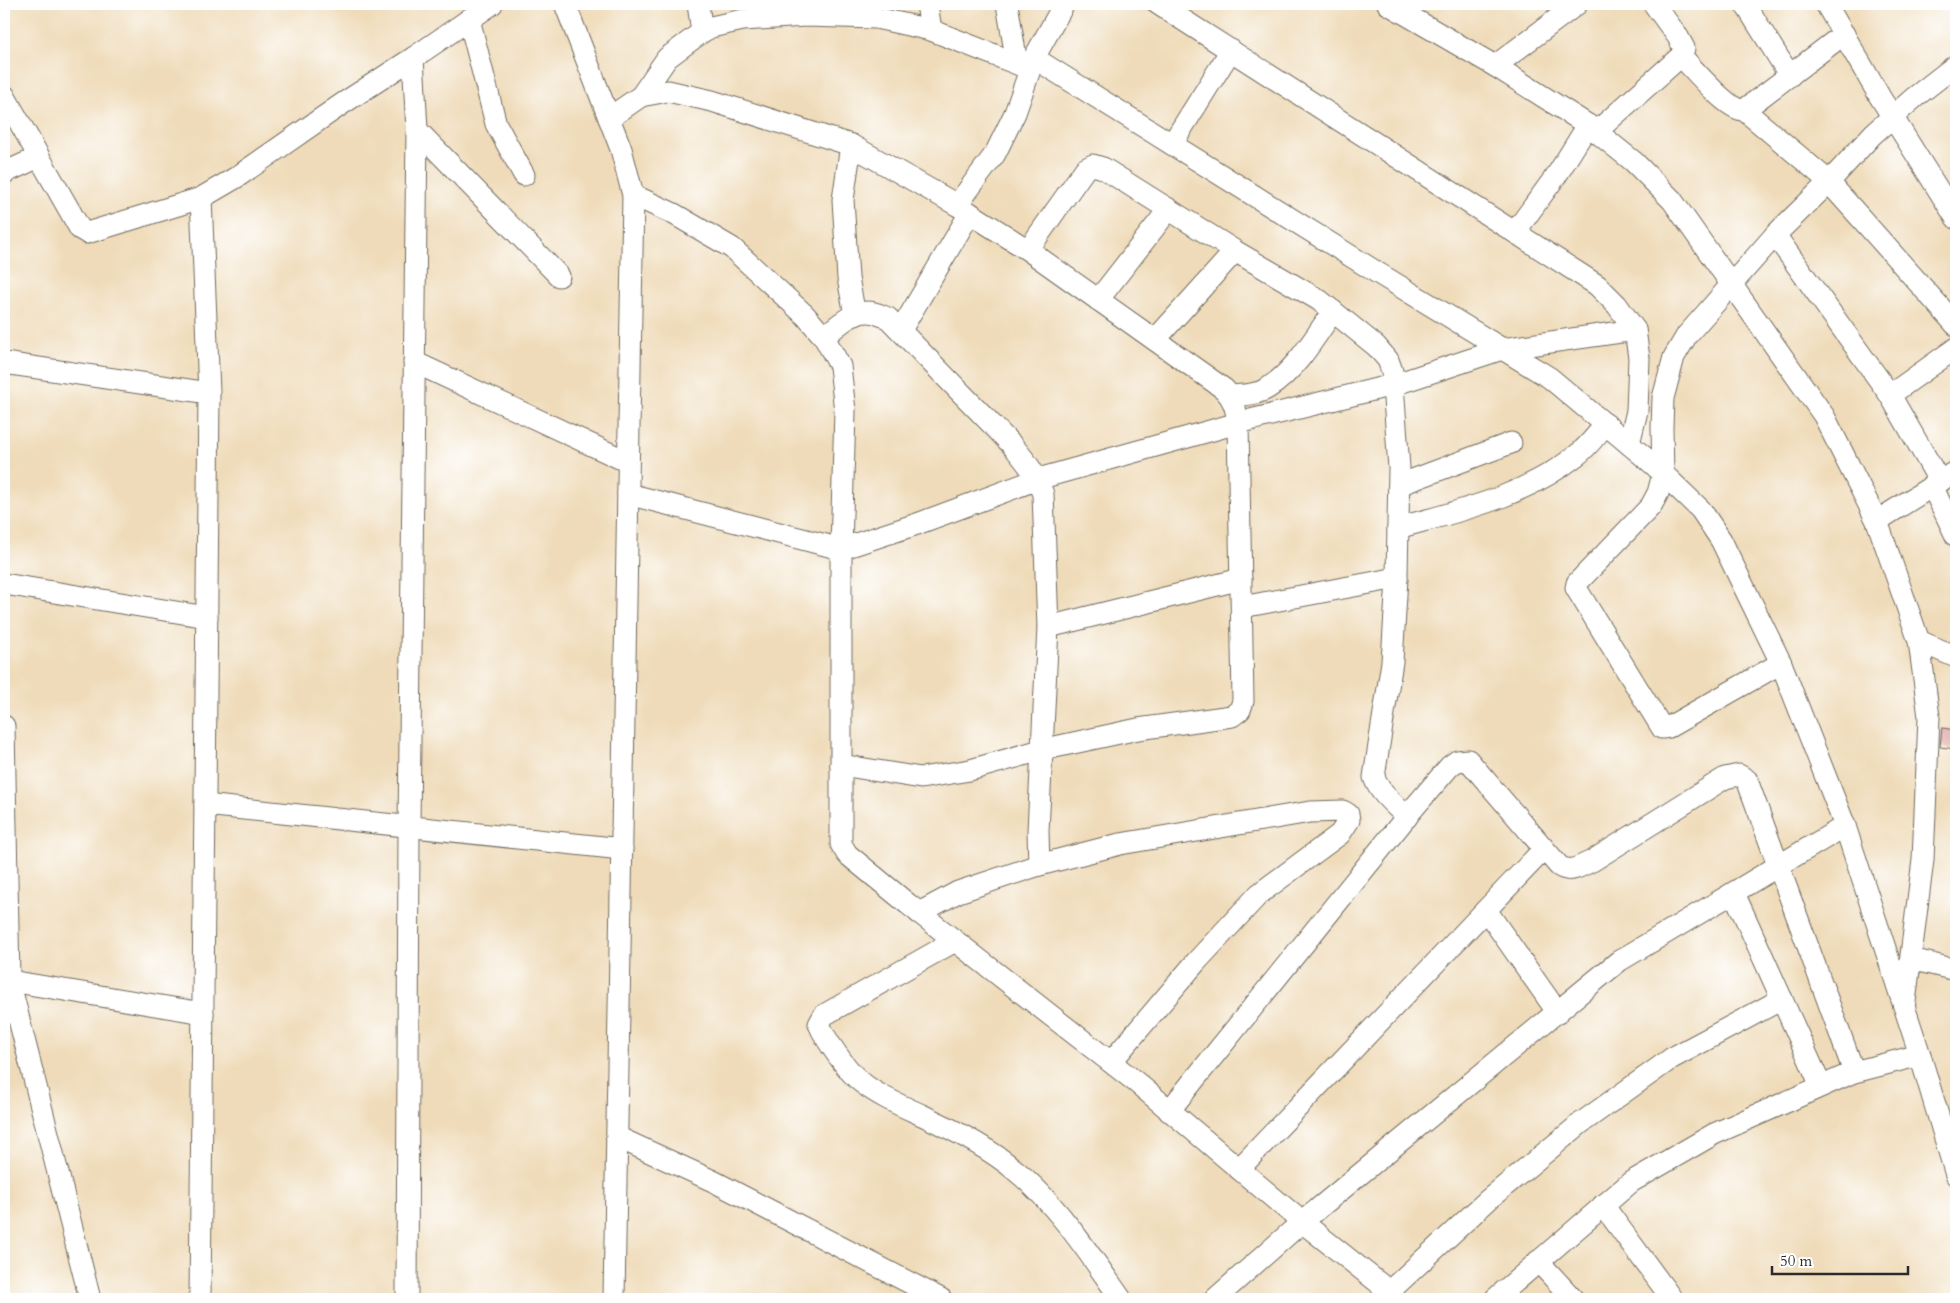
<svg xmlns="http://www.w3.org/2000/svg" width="1960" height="1303" font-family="Cardo,serif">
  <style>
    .building { fill: #db9a95 }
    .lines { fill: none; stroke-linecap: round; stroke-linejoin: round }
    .minor-casing { stroke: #70695d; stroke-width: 23 }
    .minor { stroke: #fff; stroke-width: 21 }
  </style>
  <rect width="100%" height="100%" fill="#fff"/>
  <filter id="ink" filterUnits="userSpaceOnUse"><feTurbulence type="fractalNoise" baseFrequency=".02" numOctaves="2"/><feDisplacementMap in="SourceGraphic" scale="10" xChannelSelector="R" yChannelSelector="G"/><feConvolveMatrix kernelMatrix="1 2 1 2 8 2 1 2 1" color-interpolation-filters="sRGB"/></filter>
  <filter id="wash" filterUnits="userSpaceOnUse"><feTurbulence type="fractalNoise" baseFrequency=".0096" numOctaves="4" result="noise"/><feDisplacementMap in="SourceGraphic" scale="20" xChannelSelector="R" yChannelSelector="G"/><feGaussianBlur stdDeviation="1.12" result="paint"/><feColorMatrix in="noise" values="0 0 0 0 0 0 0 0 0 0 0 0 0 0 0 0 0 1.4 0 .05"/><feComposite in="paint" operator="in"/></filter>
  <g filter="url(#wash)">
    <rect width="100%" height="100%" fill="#efdbb9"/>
    <g id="blocks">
      <polygon class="building" points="1942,728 1956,730 1956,749 1940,747"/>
    </g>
  </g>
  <g filter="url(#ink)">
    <use href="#blocks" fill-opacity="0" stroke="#70695d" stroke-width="1"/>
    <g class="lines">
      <g class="minor-casing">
        <g id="minor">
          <polyline points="565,4 621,149 633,195 614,1299"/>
          <polyline points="698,4 702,32"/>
          <polyline points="927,4 931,30"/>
          <polyline points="1007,4 1017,63"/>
          <polyline points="1158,4 1597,285 1617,305 1635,330 1639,358 1637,411 1629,444"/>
          <polyline points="1388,4 1495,66 1588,125 1634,162 1672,200 1824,416 1877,521 1919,641 1929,717 1923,860 1905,1002"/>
          <polyline points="1745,4 1790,76"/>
          <polyline points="1826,4 1880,97 1956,218"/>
          <polyline points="469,19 496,124 524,175"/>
          <path d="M1681,56C1693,68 1728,111 1744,110L1826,179L1956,325"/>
          <polyline points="1034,58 1373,270 1550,378 1654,465 1701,510 1721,540 1781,663 1845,826 1920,1055 1956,1175"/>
          <polyline points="1495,66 1577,4"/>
          <polyline points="4,95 80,229 87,233 201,198 237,177 342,104 413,58 492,4"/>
          <path d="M641,96L668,91L712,101L851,145L957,205L1028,250L1224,389C1234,399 1236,409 1238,423L1243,701L1240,710L1232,716L1138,729L1041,750L970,770L921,778L841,765"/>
          <polyline points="1744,110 1844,34"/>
          <polyline points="609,118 641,96 667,58 702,32 711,27 743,20 805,16 876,18 931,30 1030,69"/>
          <polyline points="417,130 559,276"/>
          <polyline points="1596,132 1681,56 1684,48 1678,37 1654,4"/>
          <polyline points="1172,144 1231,50"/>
          <polyline points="851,145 843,200 848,278 855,315"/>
          <polyline points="4,173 39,157"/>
          <polyline points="633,195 674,214 732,248 805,315 824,337 840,366 845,411 841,549 841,844 847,854 908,904 1136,1082 1302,1222 1389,1291 1395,1299"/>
          <polyline points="957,205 995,154 1015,113 1034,58 1064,4"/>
          <polyline points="1515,232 1558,173 1588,125"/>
          <polyline points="1775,235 1890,395 1940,482"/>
          <path d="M1028,250L1085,169L1093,165L1103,168L1235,251L1319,300L1376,346L1388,360L1392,371L1399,468L1397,578L1392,662L1374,777C1379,793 1395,805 1407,817"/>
          <polyline points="1098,300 1169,209"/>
          <polyline points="901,330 970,213"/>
          <path d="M824,337C836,327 852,311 869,312C875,312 882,316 888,318L1012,445C1026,461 1036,474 1043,494L1048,627L1038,831L1039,865"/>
          <polyline points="1155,340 1235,251"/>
          <polyline points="414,362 628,462"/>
          <polyline points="4,363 209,393"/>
          <polyline points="1890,395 1956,348"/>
          <path d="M1230,396C1243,395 1257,395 1268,388C1296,370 1315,337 1333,311"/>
          <polyline points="1399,485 1511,443"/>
          <polyline points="1932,486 1956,536"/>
          <polyline points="628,494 841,549 917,524 1038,479 1238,423 1393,385 1502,349 1635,330"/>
          <polyline points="1877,521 1956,471"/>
          <path d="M1398,528C1462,510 1524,497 1577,455C1588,447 1597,434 1606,424"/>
          <polyline points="4,584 207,617"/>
          <polyline points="1242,607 1397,578"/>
          <polyline points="1048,627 1241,579"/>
          <polyline points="1919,641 1956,657"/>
          <polyline points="1781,663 1669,727 1662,728 1576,588 1577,583 1651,506 1658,493 1663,474 1662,428 1663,398 1674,357 1687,335 1775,235 1829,182 1873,134 1915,97 1956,65"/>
          <polyline points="4,726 9,980 90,1299"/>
          <polyline points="205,805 622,849"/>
          <polyline points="1734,893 1821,1086"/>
          <polyline points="1486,910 1558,1013"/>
          <polyline points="919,913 958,892 1039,865 1120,844 1310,812 1343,811 1348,814 1349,820 1340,834 1259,894 1196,962 1111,1062"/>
          <path d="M955,941L824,1015L819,1024C825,1039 848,1072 861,1082C880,1097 902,1106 924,1116C956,1131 989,1148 1015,1170C1056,1203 1091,1256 1121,1299"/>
          <polyline points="1911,959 1956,970"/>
          <polyline points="4,980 203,1013"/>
          <path d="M1169,1111L1412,810L1450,766L1457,761L1468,760L1559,866C1571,874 1580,866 1592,861L1725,778L1739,775L1747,780L1854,1072"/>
          <polyline points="617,1137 713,1181 941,1299"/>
          <polyline points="1239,1169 1544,849"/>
          <polyline points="1603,1205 1672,1299"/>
          <polyline points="1538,1261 1573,1299"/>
          <polyline points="200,1299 209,393 201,198"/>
          <polyline points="407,1299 409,827 417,130 413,58"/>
          <polyline points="1215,1299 1302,1222 1619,961 1845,826"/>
          <polyline points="1381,1299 1489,1199 1581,1123 1672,1058 1782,999"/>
          <polyline points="1495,1299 1631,1182 1714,1134 1854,1072 1920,1055"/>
        </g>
      </g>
      <use href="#minor" class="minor"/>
    </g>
  </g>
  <rect width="1960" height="1303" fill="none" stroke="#fff" stroke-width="20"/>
  <path d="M1772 1266v8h136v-8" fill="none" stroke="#2b2b2b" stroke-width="2.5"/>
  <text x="1780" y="1266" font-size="15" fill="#2b2b2b" stroke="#ffffff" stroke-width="4" paint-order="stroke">50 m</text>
</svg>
